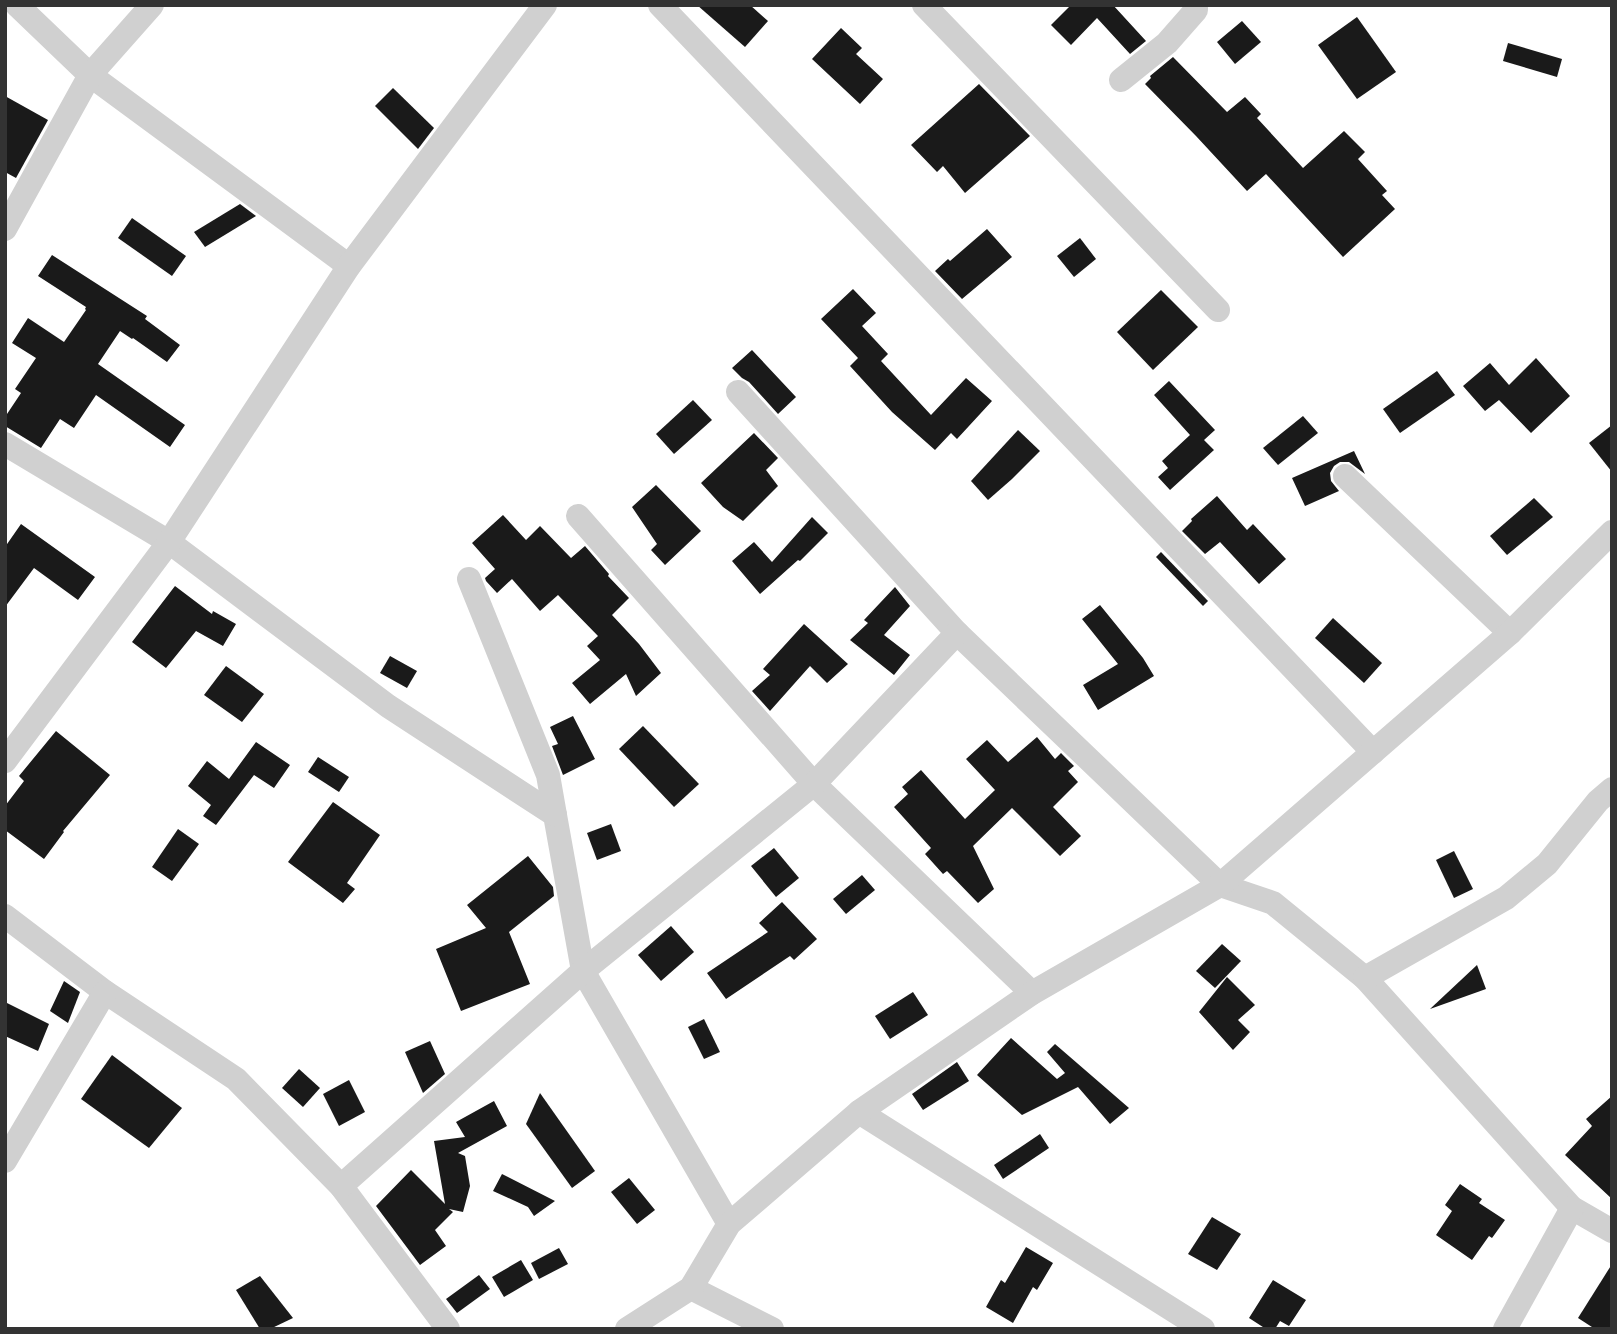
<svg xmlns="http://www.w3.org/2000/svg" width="1617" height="1334" font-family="'Open Sans',sans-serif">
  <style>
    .building { fill: #1a1a1a }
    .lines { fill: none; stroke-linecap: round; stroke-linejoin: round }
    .minor { stroke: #d0d0d0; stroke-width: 24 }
  </style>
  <rect width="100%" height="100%" fill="#fff"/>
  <g class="building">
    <polygon points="697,5 750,5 768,21 745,47"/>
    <polygon points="1071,5 1113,5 1146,41 1130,54 1097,18 1071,45 1051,25"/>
    <polygon points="1357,17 1396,72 1357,99 1318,45"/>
    <polygon points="1242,21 1261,42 1235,64 1217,42"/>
    <polygon points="841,28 862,48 856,54 883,79 860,104 812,59"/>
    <polygon points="1508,43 1562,59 1557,77 1503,61"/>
    <polygon points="1173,57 1227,112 1245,97 1261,114 1257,118 1303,168 1344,131 1365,152 1358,159 1387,191 1382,195 1395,209 1343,257 1266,174 1247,191 1196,136 1145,84 1151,78 1150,76"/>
    <polygon points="979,84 1030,136 965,193 943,166 937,172 911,145"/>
    <polygon points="393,88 434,128 418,149 375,106"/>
    <polygon points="5,96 48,120 16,178 5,172"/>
    <polygon points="240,204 256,216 205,247 194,232"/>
    <polygon points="132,218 186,256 172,276 118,238"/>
    <polygon points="987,229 1012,257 962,299 935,271 948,259 950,261"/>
    <polygon points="1080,238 1096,259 1074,277 1057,256"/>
    <polygon points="52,255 147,316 145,319 180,345 167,362 133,338 132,339 120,331 98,364 185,425 170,447 96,395 74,428 60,419 41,448 5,426 5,417 21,393 15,389 36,358 12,343 28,318 64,342 86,310 85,309 86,307 38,276"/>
    <polygon points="853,289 876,313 862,326 888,354 881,361 931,415 966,378 992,401 957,439 951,433 935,450 892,412 850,366 858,358 821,319"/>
    <polygon points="1161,290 1198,327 1153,370 1117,332"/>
    <polygon points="752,350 796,397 778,414 749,382 742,378 732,368"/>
    <polygon points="1536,358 1570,396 1531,433 1499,400 1485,411 1463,386 1490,363 1509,385"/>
    <polygon points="1437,371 1455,395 1400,433 1383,409"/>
    <polygon points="1169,381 1215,430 1204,440 1214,450 1170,490 1158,477 1168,468 1162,461 1190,435 1154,395"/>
    <polygon points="693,400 712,420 674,454 656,434"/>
    <polygon points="1303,416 1318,433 1278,465 1263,448"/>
    <polygon points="1612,425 1612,472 1589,443"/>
    <polygon points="1018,430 1040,451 1012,479 988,500 971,481"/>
    <polygon points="754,433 778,458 766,470 778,486 743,521 723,507 701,483"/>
    <polygon points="1354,451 1365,474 1349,462 1340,462 1334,466 1330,473 1331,481 1339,491 1305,506 1292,478"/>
    <polygon points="656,485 701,531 665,565 651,550 657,544 632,507"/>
    <polygon points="1217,496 1247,530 1253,524 1286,559 1259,584 1220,542 1205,554 1182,531 1192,521 1191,519"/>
    <polygon points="1534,498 1553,517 1507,555 1490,536"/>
    <polygon points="503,515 526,540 540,526 571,558 585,546 609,574 608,576 629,598 612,615 639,644 661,673 636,696 626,674 590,704 572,683 600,660 587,646 598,636 558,595 540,611 512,579 497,593 486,581 485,578 495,569 472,543"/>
    <polygon points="812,517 828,533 800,561 798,560 760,594 732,561 754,542 772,562"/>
    <polygon points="21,524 95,577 78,600 34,568 5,607 5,547"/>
    <polygon points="1161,552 1208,601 1203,606 1156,557"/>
    <polygon points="175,586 212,614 213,611 236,624 223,646 196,631 166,668 132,642"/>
    <polygon points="895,587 910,606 884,635 910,655 894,675 850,640 868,623 864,620"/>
    <polygon points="1100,605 1143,658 1154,676 1098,710 1083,685 1118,664 1082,619"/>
    <polygon points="1333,618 1382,663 1364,683 1315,638"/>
    <polygon points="804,624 848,664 827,683 810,666 770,711 752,691 770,675 763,669"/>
    <polygon points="390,656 417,671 407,688 380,673"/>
    <polygon points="226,666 264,694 242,722 204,695"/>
    <polygon points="573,716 595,759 563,775 552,746 558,744 550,727"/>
    <polygon points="643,726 699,784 674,807 619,749"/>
    <polygon points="56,731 110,775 63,831 64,832 44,859 5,830 5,806 24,781 19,776"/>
    <polygon points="1037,737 1055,759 1061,753 1074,766 1068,771 1078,782 1053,807 1081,836 1060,856 1012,808 973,846 994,889 978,903 947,871 943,874 925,854 931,848 894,807 908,794 902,787 921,770 965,819 995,790 966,759 987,740 1008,762"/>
    <polygon points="256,742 290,765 274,788 254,775 216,825 203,816 211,805 188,786 207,761 229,779"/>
    <polygon points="318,757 349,777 339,792 308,772"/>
    <polygon points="333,802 380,835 347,883 355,889 343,903 288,862"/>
    <polygon points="611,824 621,851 597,860 587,833"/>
    <polygon points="178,829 199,844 172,881 152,867"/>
    <polygon points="774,848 799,878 776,897 751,866"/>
    <polygon points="1454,851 1473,889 1454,898 1436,860"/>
    <polygon points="528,856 553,887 554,896 509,932 530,984 461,1011 436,949 486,928 467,905"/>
    <polygon points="862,875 875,890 846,914 833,899"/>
    <polygon points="782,902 817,939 794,960 790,956 726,999 707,973 768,932 759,923"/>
    <polygon points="671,926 694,952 661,981 638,955"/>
    <polygon points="1222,944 1241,961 1215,988 1196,971"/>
    <polygon points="1477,965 1486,989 1430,1009"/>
    <polygon points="1227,977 1255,1005 1238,1020 1250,1032 1233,1050 1199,1012"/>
    <polygon points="64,981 80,992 68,1023 50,1011"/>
    <polygon points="913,992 928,1015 890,1039 875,1016"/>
    <polygon points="5,1002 49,1024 38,1051 5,1036"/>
    <polygon points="704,1019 720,1052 704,1059 688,1027"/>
    <polygon points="1011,1038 1057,1079 1065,1073 1047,1052 1055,1044 1129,1108 1110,1124 1078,1087 1022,1115 977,1075"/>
    <polygon points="430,1041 445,1074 423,1093 405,1052"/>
    <polygon points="112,1055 182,1108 149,1148 81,1099"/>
    <polygon points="957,1062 969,1081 923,1110 912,1094"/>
    <polygon points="299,1069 320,1088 303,1107 282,1088"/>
    <polygon points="349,1080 365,1112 339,1126 323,1094"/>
    <polygon points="540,1093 595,1171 572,1188 526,1124"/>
    <polygon points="1612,1096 1612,1199 1565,1155 1592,1126 1586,1119"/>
    <polygon points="494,1101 507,1126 458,1153 465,1156 470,1186 463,1212 449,1209 453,1212 435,1230 446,1246 420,1265 376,1206 411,1170 445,1204 434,1141 465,1137 456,1122"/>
    <polygon points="1040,1134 1049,1148 1003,1179 994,1165"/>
    <polygon points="502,1174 555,1201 534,1216 528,1207 493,1191"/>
    <polygon points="629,1178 655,1210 637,1224 611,1192"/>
    <polygon points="1460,1184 1482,1199 1479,1203 1505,1220 1492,1238 1489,1236 1472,1260 1436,1235 1452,1211 1445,1205"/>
    <polygon points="1212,1217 1241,1234 1217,1270 1188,1254"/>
    <polygon points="1026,1247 1053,1263 1037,1290 1033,1287 1013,1323 986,1307 1001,1280 1005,1283"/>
    <polygon points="559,1248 568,1264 539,1279 531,1263"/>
    <polygon points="521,1260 533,1280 504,1297 492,1277"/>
    <polygon points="1612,1264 1612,1329 1595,1329 1578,1318"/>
    <polygon points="479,1275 490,1289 457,1313 446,1299"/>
    <polygon points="260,1276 293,1318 270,1329 260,1329 236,1290"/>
    <polygon points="1273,1280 1306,1300 1289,1326 1280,1321 1275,1329 1266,1329 1249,1318"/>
  </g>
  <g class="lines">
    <g class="minor">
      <polyline points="17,5 90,75 349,266"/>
      <polyline points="660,5 1373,752"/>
      <polyline points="924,5 1218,310"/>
      <polyline points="1121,80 1167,43 1196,10 1196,5"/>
      <polyline points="5,229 90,75 152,5"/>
      <polyline points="738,392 957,633 1220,885 1273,903 1365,978 1572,1208 1612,1231"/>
      <polyline points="5,444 169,542 388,706 555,815 583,971 729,1224"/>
      <polyline points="1345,476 1510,633"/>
      <polyline points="578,516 814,784 1032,993"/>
      <polyline points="469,579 548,775 555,815"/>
      <polyline points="5,761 169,542 349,266 545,5"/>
      <polyline points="5,916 105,992 236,1079 341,1186 448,1329"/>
      <polyline points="1365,978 1506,898 1547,864 1598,801 1612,789"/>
      <polyline points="859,1112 1203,1329"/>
      <polyline points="5,1161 105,992"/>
      <polyline points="341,1186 583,971 814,784 957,633"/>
      <polyline points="691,1288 772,1329"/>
      <polyline points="627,1329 691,1288 729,1224 859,1112 1032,993 1220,885 1510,633 1612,532"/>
      <polyline points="1505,1329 1572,1208"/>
    </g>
  </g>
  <rect width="1617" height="1334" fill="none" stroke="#333333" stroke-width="14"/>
</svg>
